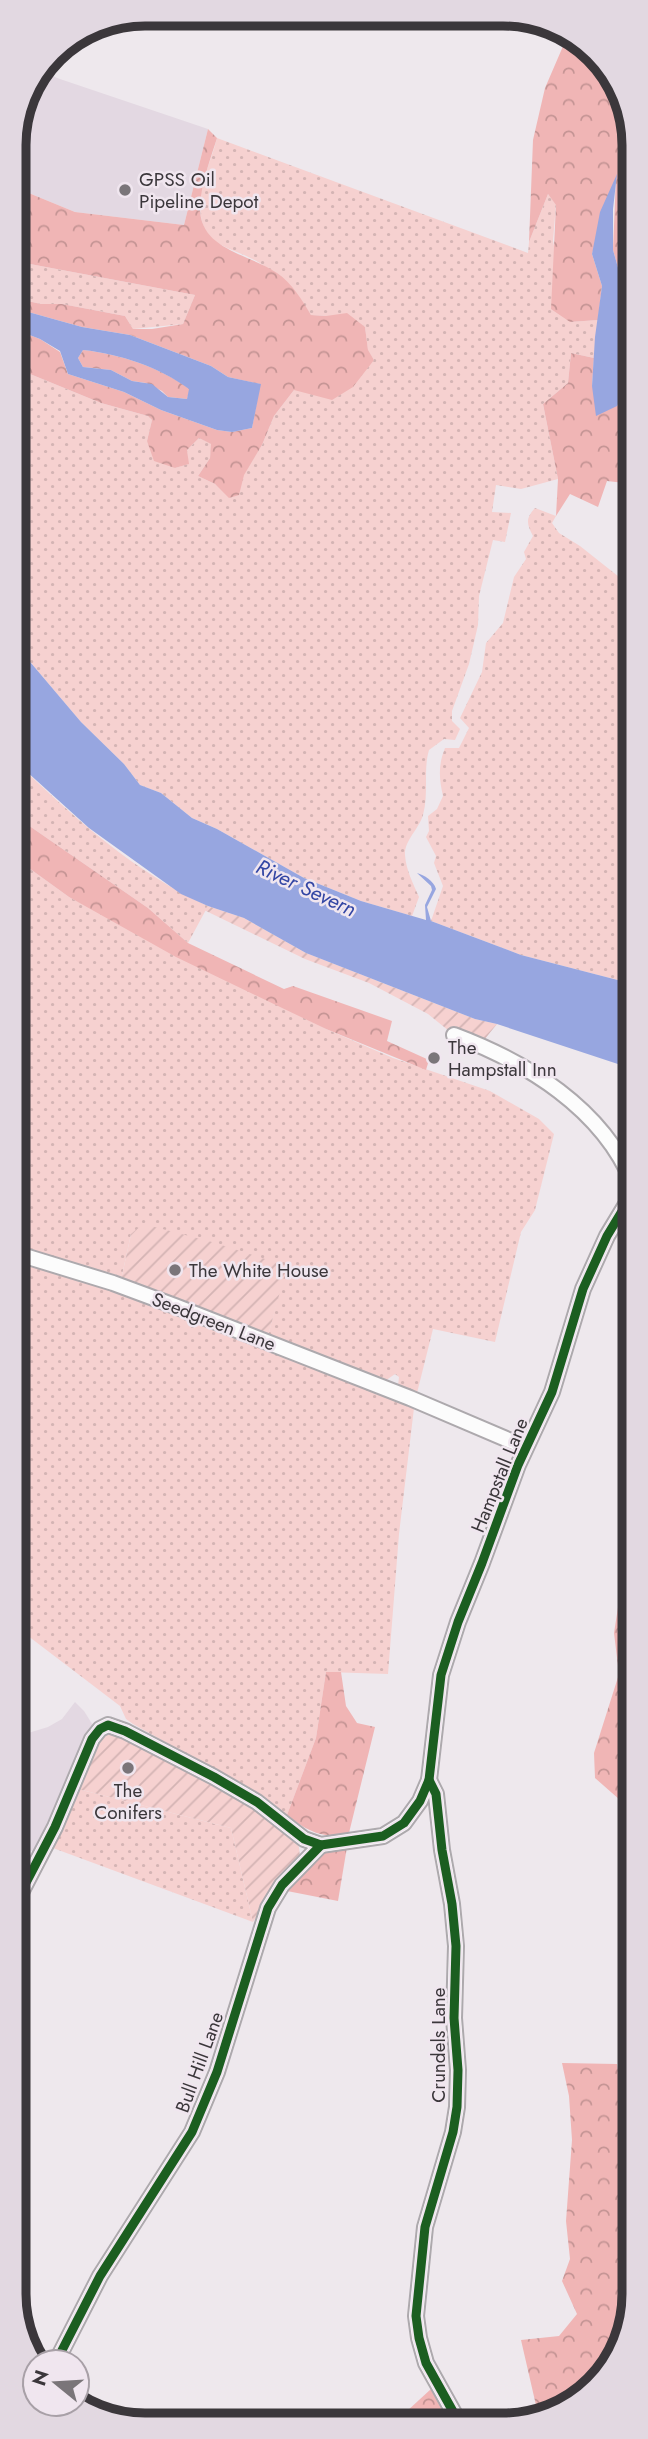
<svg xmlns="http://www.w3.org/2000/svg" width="648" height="2439" font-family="Jost,sans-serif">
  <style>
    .built { fill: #e3d8e2 }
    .grass { fill: url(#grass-dots) }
    .forest { fill: url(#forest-crowns) }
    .garden { fill: url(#garden-furrows) }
    .water { fill: #97a6e0; fill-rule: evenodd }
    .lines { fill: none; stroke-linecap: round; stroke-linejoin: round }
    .minor-casing { stroke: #ada9ad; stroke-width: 18 }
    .minor { stroke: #fcfcfc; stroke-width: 14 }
    .cycleway-casing { stroke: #f0e6ef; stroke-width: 13 }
    .cycleway { stroke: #1b5e20; stroke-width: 9 }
    .poi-dot { fill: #7a7579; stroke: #f0e6ef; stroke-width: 2.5 }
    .labels { text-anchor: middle; stroke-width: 5; stroke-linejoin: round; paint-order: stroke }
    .poi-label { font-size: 19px; fill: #3b373b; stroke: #f0e6ef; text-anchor: start }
    .street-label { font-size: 19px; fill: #3b373b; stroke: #f0e6ef }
    .water-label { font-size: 21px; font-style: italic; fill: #3346a4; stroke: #f0e6ef }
    .rim { fill: none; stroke: #3b373b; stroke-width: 9 }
  </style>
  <defs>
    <pattern id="grass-dots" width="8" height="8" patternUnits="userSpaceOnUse" patternTransform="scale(1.75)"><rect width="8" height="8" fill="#f6d1d0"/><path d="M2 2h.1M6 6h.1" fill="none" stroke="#d4b4b4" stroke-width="1.8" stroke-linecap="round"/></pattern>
    <pattern id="forest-crowns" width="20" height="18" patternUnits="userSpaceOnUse" patternTransform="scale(1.75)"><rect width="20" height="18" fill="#f0b5b5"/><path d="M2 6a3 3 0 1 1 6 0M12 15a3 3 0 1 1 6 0" fill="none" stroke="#c49494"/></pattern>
    <pattern id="garden-furrows" width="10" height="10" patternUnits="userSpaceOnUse" patternTransform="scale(1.75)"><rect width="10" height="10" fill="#f6d1d0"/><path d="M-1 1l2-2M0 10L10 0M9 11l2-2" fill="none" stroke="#d4b4b4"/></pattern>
  </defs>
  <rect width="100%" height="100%" fill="#eee8ed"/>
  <g class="built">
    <polygon points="44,71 57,78 208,129 184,225 75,212 14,187 14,137"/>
    <polygon points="75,1702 84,1711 94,1727 37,1855 27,1848 15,1849 15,1737 48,1727 62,1719"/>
  </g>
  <g class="grass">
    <path d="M217,138L528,253L529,242L548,194L556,204L553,241L570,322L598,320L594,358L571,353L568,383L543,404L558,479L521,489L496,485L492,512L511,513L505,542L493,540L479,596L478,625L469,664L452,711V721L460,729L455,740L444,739L429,750C423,770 429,793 423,815C419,829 404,841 405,855C406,870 413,883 419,897L412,916L361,901L304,878L217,829L192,818L161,793L140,785L124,764L81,722L14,643V362L30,374L101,403L148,416L152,420L147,441L175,468L188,464L187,450L199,438L212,444L210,458L198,476L215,484L229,497L262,445L274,416L294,390L374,360L368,351L365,327L326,316L311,315C298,295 279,274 258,262C227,244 199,248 200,201C201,181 212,158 217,138Z"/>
    <polygon points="14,261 195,295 183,324 133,329 125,316 62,304 41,304 14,298"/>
    <path d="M535,508L556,516L552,523L559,533L580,546L633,588V984L521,955L431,921L443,886L434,863L436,856L426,837L429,831L428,816L437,809L443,796C439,779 438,765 445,748H459L469,728L460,718L482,672L486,643L503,623L514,577L526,559L524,552L533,536C527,524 525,519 535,508Z"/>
    <path d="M15,761C72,816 135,873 208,906L188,943L148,908L15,816Z"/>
    <polygon points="15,858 69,897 326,1029 393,1058 490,1091 539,1119 554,1134 535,1210 521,1232 495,1342 433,1329 417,1393 398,1386 399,1377 395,1374 385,1381 268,1336 286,1266 131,1234 121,1280 15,1250"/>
    <polygon points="15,1260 140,1300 414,1408 399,1534 388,1674 326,1672 316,1738 287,1815 181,1751 133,1724 126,1719 120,1706 15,1626"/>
    <polygon points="78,1789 231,1828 253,1922 53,1848"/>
  </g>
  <g class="forest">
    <polygon points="567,37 601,58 633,128 633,321 613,250 616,177 592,254 602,286 598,320 570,322 551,309 556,205 548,194 529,242 533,140 545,88"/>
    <path d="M208,129L217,138C211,157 204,176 201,196C192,249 244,251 277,273C292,283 302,300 311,315L326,316L347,313L365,327L368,350L374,360L353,387L332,400L294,390L274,416L262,445L244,475L239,495L229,498L215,484L198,476L210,458L211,444L199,438L187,450L189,464L175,468L154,461L147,441L152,420L148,416L101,403L30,374L14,362V329L40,339L60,352L68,374L124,392L161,410L217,430L232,432L252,428L260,384L228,377L211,366L130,335L82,327L14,308V298L41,304H62L125,316L133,329H152L183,324L195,295L14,261V187L75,212L184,225Z"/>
    <path d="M83,350C120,354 159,367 190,389L187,399L168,397L162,391L146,383L132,381L111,370L83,367L78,358Z"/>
    <polygon points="571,353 594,358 592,386 617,406 633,379 633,484 607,481 598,507 570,494 556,516 558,479 543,404 568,383"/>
    <polygon points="15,816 148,908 188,943 284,989 293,986 392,1021 387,1041 429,1060 426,1070 326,1029 176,957 69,897 15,858"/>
    <polygon points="619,1601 633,1618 633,1717 618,1752 634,1773 634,1806 620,1800 595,1778 594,1753 619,1674 614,1633"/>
    <path d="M326,1672H341L346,1706L357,1723L375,1727L348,1837C319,1836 310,1833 287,1815L316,1738Z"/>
    <polygon points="347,1847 338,1901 287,1891 321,1852"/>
    <polygon points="562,2063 617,2064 634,2186 634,2302 601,2381 538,2414 521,2340 559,2336 577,2314 562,2281 570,2259 566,2221 572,2140 569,2096"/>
    <polygon points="431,2389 452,2424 394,2423"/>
  </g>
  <g class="garden">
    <polygon points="208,906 244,918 306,953 475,1019 497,1024 480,1045 454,1035 428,1014 369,983 305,959 204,910"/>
    <polygon points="147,1225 212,1242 287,1266 268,1336 121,1280 131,1234 138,1228"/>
    <polygon points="111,1732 135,1740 255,1807 293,1837 299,1847 300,1857 273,1890 253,1922 231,1828 78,1789 99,1740 105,1733"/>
  </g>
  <g class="water">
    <polygon points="617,174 613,209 613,250 633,321 633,379 617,406 596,416 592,386 595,337 602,286 592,254 600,212"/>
    <path d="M14,308L82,327L130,335L211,366L228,377L261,384L252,428L232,432L217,430L161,410L124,392L68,374L60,351L40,339L14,329ZM83,350C120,354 159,367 189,389L187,399L168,397L152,384L132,381L111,370L83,367L78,358Z"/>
    <path d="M14,643L81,722L124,764L140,785L161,793L192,818L217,829L304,878L361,901L426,920L425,905L432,890L431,886L417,873C424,875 434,881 436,889L427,907L431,921L521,955L633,984V1069L497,1024L475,1019L306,953L244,918L208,906L181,894L89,828L15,761Z"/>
  </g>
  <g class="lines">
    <g class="minor-casing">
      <g id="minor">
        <path d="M454,1035C526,1062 602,1108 633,1183"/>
        <polyline points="15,1253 113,1283 175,1306 410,1398 525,1447"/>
        <polyline points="429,1780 436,1794 442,1850 452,1904 456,1946 454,2018 458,2070 457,2107 453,2132 425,2227 416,2316 419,2338 426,2363 460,2424"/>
        <polyline points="15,1904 55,1827 92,1739 100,1729 108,1725 125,1731 214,1777 257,1802 304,1839 321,1845 383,1836 404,1823 420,1801 429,1780 441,1675 458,1622 482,1563 518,1465 552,1392 583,1289 607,1236 633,1193"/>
        <polyline points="56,2362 100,2276 192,2132 217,2072 268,1908 282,1885 321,1845"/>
      </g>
    </g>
    <use href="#minor" class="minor"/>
    <g class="cycleway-casing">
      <g id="cycleway">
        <polyline points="429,1780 436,1794 442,1850 452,1904 456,1946 454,2018 458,2070 457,2107 453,2132 425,2227 416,2316 419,2338 426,2363 460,2424"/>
        <polyline points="15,1904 55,1827 92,1739 100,1729 108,1725 125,1731 214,1777 257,1802 304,1839 321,1845 383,1836 404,1823 420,1801 429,1780 441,1675 458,1622 482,1563 518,1465 552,1392 583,1289 607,1236 633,1193"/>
        <polyline points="56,2362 100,2276 192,2132 217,2072 268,1908 282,1885 321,1845"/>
      </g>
    </g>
    <use href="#cycleway" class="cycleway"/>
  </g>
  <g class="poi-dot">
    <circle cx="125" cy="190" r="7"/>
    <circle cx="434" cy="1058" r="7"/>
    <circle cx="175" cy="1270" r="7"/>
    <circle cx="128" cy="1768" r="7"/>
  </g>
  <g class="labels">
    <g class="poi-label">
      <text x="139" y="186">GPSS Oil<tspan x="139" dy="22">Pipeline Depot</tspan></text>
      <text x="448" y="1054">The<tspan x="448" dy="22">Hampstall Inn</tspan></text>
      <text x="189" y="1277">The White House</text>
      <text x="128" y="1797" text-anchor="middle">The<tspan x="128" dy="22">Conifers</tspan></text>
    </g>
    <g class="street-label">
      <text transform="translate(214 1321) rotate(21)" y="7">Seedgreen Lane</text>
      <text transform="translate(499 1475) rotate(-68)" y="7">Hampstall Lane</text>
      <text transform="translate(438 2045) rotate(-90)" y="7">Crundels Lane</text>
      <text transform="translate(199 2062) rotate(-70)" y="7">Bull Hill Lane</text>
    </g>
    <g class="water-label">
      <text transform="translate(306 888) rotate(25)" y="7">River Severn</text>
    </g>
  </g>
  <path d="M0 0H648V2439H0ZM145 26H503A119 119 0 0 1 622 145V2294A119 119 0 0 1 503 2413H145A119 119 0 0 1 26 2294V145A119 119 0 0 1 145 26Z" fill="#e2d8e1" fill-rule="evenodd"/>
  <path class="rim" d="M145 26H503A119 119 0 0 1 622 145V2294A119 119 0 0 1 503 2413H145A119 119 0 0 1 26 2294V145A119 119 0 0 1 145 26Z"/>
  <g transform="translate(56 2383) rotate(288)"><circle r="33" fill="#f0e6ef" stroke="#a8a0a7" stroke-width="2"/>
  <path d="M0-5L12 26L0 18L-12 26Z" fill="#7a7579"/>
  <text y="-10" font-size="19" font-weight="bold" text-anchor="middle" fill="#3b373b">N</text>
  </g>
</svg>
